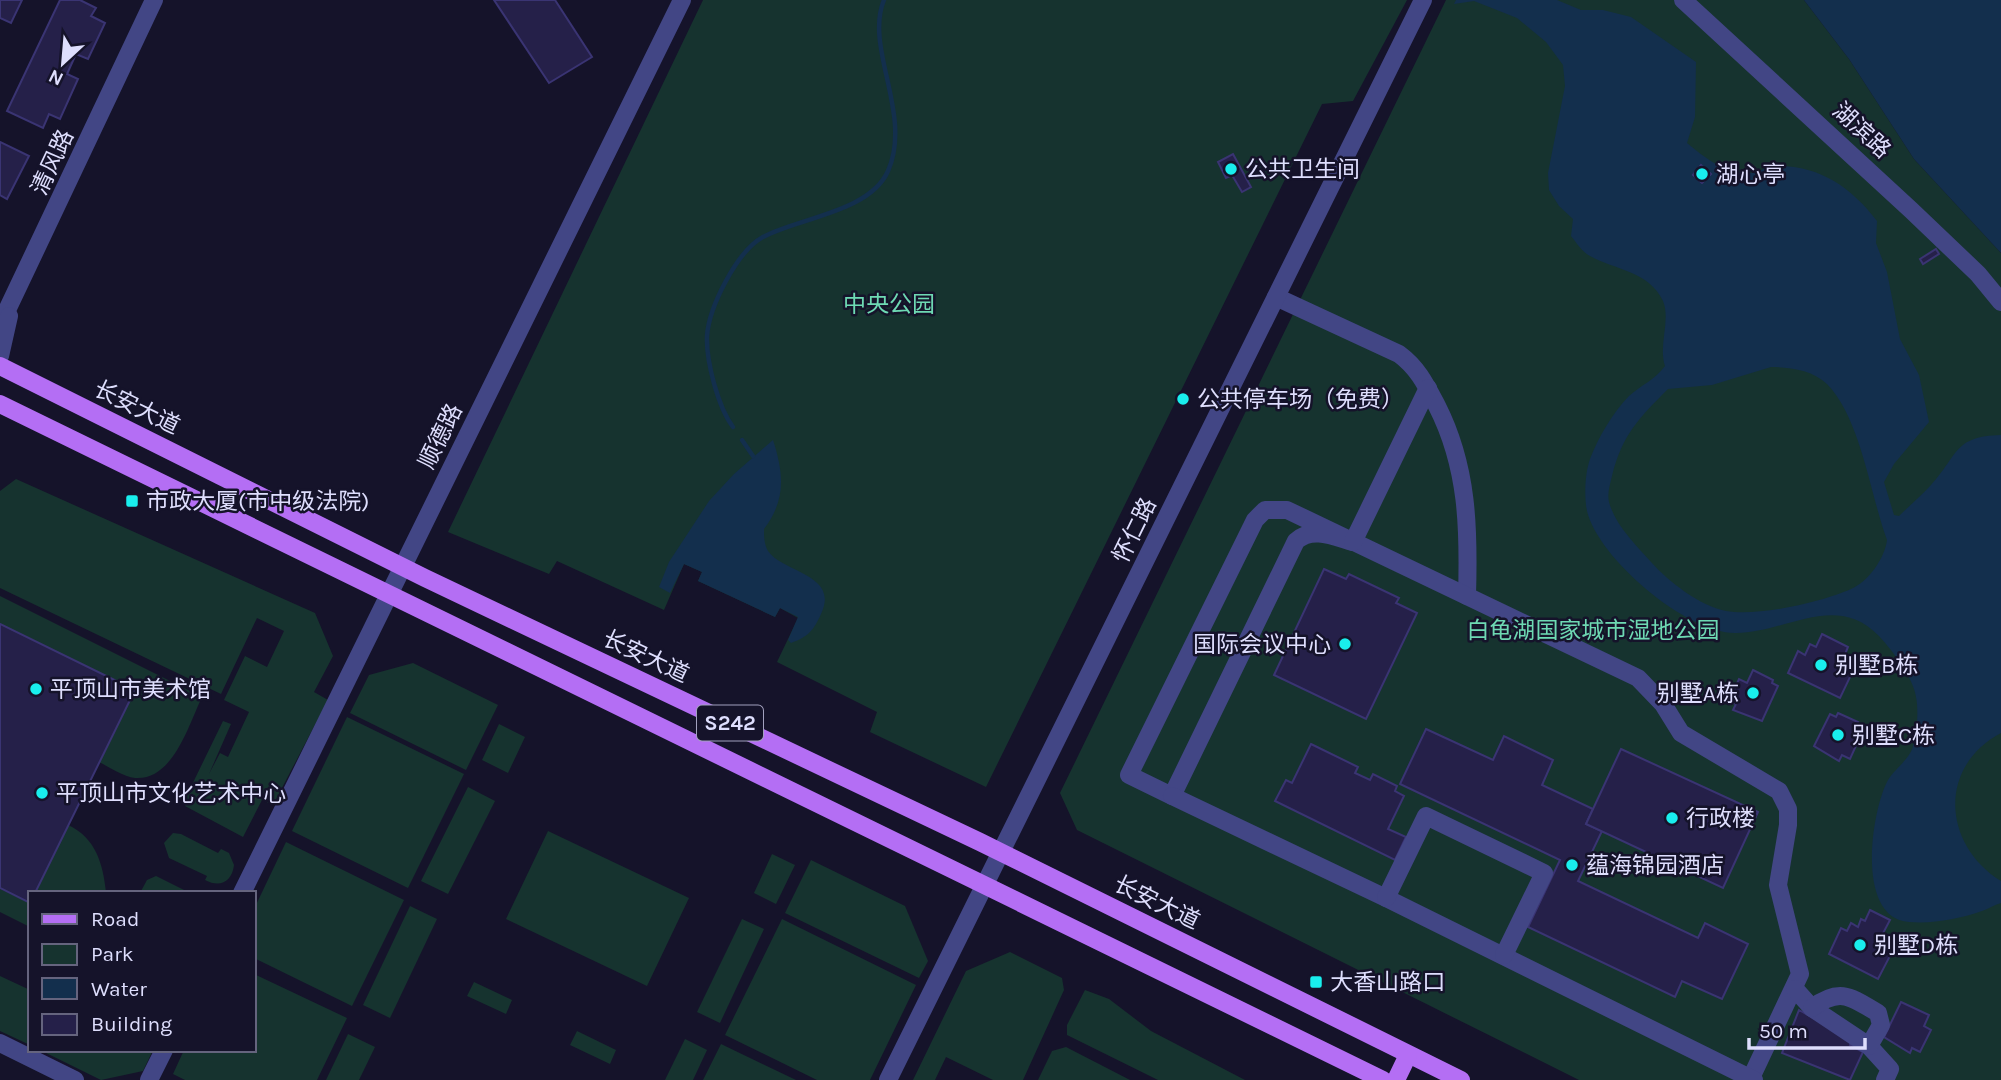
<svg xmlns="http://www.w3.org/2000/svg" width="2001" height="1080" font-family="Karla,'Noto Sans SC',sans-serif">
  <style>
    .green { fill: #16332f }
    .water { fill: #132f4d; fill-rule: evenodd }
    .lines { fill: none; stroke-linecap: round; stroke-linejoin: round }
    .stream { stroke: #132f4d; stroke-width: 4.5 }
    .building { fill: #252049; stroke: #3a3473; stroke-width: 2 }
    .minor { stroke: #424685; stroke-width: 18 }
    .major { stroke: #b46ef4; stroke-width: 18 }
    .poi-dot { fill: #19eeed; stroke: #15132a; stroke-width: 2.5 }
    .labels { text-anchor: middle; stroke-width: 5; stroke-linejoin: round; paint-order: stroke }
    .shield { fill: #15132a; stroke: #a2a1be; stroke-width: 2 }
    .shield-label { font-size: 21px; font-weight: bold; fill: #dedefd }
    .street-label { font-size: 23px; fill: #dedefd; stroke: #15132a }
    .poi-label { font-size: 23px; fill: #dedefd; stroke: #15132a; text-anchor: start }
    .park-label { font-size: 23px; fill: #6ed9b3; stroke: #15132a }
  </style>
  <rect width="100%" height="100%" fill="#15132a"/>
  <g class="green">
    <polygon points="703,0 1407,0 1353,101 1322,104 986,787 870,732 877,712 777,662 798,618 780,608 775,617 698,581 702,572 684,564 664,610 557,561 549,574 448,532"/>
    <polygon points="1446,0 1804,0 1849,59 1914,159 2001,253 2001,1080 1579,1080 1077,830 1060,793"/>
    <polygon points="16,479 315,613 333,656 314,692 328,700 273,805 262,800 243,837 185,806 186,797 223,721 231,724 209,774 220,753 228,757 249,712 224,700 245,656 267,667 284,631 257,618 221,694 0,588 0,491"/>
    <path d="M0,596L202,697C189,724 173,781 135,778C124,777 109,767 99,762L134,690L0,624Z"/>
    <polygon points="413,663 498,705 466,770 350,713 369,675"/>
    <polygon points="347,717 464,774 408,888 292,831"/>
    <polygon points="499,724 525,737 508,773 482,760"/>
    <polygon points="468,787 495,801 448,894 421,881"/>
    <path d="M68,825C96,838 103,864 106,893H35Z"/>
    <polygon points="548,831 689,898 647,986 506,919"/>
    <path d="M173,833L181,834L218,853L221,849L229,853L234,865C232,882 220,888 205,880L207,876L169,858L164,843Z"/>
    <polygon points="286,842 404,900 352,1006 254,958 254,909"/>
    <polygon points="772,854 795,865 776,904 754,893"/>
    <polygon points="811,860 905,906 928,961 919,978 785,913"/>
    <polygon points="156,876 190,893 140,893 147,880"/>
    <polygon points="0,889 30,903 30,927 0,912"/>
    <polygon points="410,906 437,919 390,1018 363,1005"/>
    <polygon points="742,919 764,929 720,1023 697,1012"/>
    <polygon points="782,919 916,985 870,1080 817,1080 725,1035"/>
    <polygon points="1010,952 1062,978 1064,990 1023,1080 993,1080 946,1057 935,1080 913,1080 966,971"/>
    <polygon points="254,974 347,1018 317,1080 185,1080 173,1074 184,1050 254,1050"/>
    <polygon points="0,976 30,990 30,1045 0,1031"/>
    <polygon points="474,982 512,1000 506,1014 467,996"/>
    <polygon points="1085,990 1109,999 1151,1031 1245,1080 1158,1080 1067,1035 1067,1025"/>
    <polygon points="577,1031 616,1050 610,1064 570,1045"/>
    <polygon points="348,1034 375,1047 359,1080 326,1080"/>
    <polygon points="685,1039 707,1050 693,1080 665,1080"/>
    <polygon points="721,1044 796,1080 703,1080"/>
    <polygon points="1066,1047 1130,1080 1038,1080 1052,1051"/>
    <polygon points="40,1050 153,1050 143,1071 101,1080"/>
  </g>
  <g class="water">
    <path d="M1456,0H1557L1581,10H1603L1631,17L1696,62L1695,117L1687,143C1705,158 1724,173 1750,173C1758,173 1767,166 1776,166C1819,165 1851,187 1877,221L1876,243L1887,272L1900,339L1919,375L1929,422L1894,464L1884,482L1894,515L1899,516C1909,506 1921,496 1931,485C1958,456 1953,436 2001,435V733C1937,767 1943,845 2001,881V903C1994,905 1988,909 1982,911C1959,919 1933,924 1909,922C1856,918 1871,816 1886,784C1892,770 1910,760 1913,746C1917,733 1918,717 1917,704C1916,680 1895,654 1879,636C1836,591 1786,633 1736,633C1687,634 1598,558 1587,511C1584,496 1585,473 1590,459C1598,438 1613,412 1629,396C1641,385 1655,380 1665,366C1658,345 1671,321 1663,301C1649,271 1615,270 1590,256C1582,252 1576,242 1571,236L1573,219L1559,206L1549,190L1548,173L1565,86L1563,65L1546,42L1517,18L1474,1L1454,4ZM1771,367C1789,367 1813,370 1827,384C1861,419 1870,494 1887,540C1885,558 1868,582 1851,589C1822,602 1757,617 1726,611C1700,606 1669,582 1651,562C1636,545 1615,525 1609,502C1607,493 1610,485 1612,476C1622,435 1639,418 1668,389L1712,385Z"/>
    <polygon points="1804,0 2001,0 2001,253 1914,159 1849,59"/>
    <path d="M773,440C784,474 786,500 764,529C764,536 764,544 768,551C783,573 840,574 821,614C814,630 808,637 791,643L788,640L798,617L780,608L775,617L698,581L702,572L684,564L670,593L659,587L669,562L709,501L734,474Z"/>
  </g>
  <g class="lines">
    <g class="stream">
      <path d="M733,427C718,407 706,361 707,336C709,307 737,251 763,237C798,218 870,212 888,171C913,114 864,48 884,0"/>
      <polyline points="742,440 753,456"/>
    </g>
  </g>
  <g class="building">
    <polygon points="0,0 22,0 11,23 0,18"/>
    <polygon points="60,0 80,0 96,8 91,16 105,23 88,59 76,54 67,74 78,79 60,119 49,114 43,128 7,111"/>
    <polygon points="494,0 555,0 592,57 549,83"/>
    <polygon points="0,142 29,156 7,199 0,195"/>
    <polygon points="1233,154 1251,187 1242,192 1232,175 1226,178 1218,162"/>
    <polygon points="1701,165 1711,174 1702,183 1693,175"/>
    <polygon points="1936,249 1939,254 1923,264 1920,259"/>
    <polygon points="1324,569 1346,579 1349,574 1399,598 1396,603 1417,613 1366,719 1274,675"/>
    <polygon points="0,624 135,690 35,893 30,893 30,903 0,888"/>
    <polygon points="1822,634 1848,647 1843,659 1851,663 1844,671 1851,675 1840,698 1788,673 1798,651 1805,655 1810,644 1816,647"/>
    <polygon points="1753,670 1773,680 1772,683 1778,686 1762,721 1733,710 1736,704 1729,701 1739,679 1747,683"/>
    <polygon points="1838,713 1858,722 1853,733 1860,737 1850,759 1842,755 1839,761 1814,746 1830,714 1836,717"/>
    <polygon points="1426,729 1493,760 1504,736 1553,760 1542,785 1593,809 1586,824 1602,831 1578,881 1698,938 1705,923 1748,944 1722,999 1682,981 1675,997 1528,927 1560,860 1400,784"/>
    <polygon points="1311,744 1358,767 1355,773 1370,780 1373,774 1397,786 1395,791 1404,796 1388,829 1406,837 1395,860 1275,801 1286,780 1292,783"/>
    <polygon points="1621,749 1758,812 1723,888 1586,824"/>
    <polygon points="1870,910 1890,920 1881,937 1889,941 1885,948 1892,952 1878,979 1829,954 1841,928 1847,931 1851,923 1858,927 1861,919 1865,921"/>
    <polygon points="1901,1002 1929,1015 1924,1026 1931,1030 1920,1052 1912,1048 1910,1053 1884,1037"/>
    <polygon points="1799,1010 1852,1040 1850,1045 1863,1052 1850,1080 1782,1053"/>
  </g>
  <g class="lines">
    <g class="minor">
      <polyline points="1683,0 1911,210 1978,274 2001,302"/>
      <path d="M1276,297L1399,354C1418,368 1426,385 1437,406C1468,467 1469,529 1467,596"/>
      <polyline points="0,325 154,0"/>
      <polyline points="0,356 9,316"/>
      <path d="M1353,542C1335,537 1312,526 1296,541L1172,796L1129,775L1255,520L1265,510H1287L1638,678L1663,704L1681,733L1779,791L1788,809V825L1778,885L1800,974L1750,1080"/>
      <polyline points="1353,542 1428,388"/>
      <polyline points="1172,796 1386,898 1754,1080"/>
      <polyline points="242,893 682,0"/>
      <polyline points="1386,898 1426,816 1544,873 1504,955"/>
      <polyline points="1795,989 1812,1008 1869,1046 1890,1069 1885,1080"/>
      <path d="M1812,1008C1840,987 1851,997 1878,1013L1881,1025L1869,1046"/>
      <polyline points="0,1043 75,1080"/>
      <polyline points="149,1080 164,1050"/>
      <polyline points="888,1080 1423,0"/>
    </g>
    <g class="major">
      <polyline points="0,366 425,578 980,842 1461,1080"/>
      <polyline points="0,404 1383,1080"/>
      <polyline points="1396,1080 1408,1055"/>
    </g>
  </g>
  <g class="poi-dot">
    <circle cx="1231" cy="169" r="7"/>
    <circle cx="1702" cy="174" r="7"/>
    <circle cx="1183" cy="399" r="7"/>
    <rect x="125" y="494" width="14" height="14" rx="3.5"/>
    <circle cx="1345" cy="644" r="7"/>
    <circle cx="1821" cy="665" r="7"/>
    <circle cx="36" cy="689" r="7"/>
    <circle cx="1753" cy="693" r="7"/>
    <circle cx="1838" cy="735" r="7"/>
    <circle cx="42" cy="793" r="7"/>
    <circle cx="1672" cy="818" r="7"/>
    <circle cx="1572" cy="865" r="7"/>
    <circle cx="1860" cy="945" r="7"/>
    <rect x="1309" y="975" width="14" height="14" rx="3.5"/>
  </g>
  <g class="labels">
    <rect class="shield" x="697" y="705.5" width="66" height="35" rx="5"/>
    <g class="shield-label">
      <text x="730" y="730">S242</text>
    </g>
    <g class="street-label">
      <text transform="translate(1862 130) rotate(43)" y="8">湖滨路</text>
      <text transform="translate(52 162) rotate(-65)" y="8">清风路</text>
      <text transform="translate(137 407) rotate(26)" y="8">长安大道</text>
      <text transform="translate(440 436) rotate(-64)" y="8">顺德路</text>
      <text transform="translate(1134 530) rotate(-64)" y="8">怀仁路</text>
      <text transform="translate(646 656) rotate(25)" y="8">长安大道</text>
      <text transform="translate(1157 902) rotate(26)" y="8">长安大道</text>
    </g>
    <g class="poi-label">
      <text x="1245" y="177">公共卫生间</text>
      <text x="1716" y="182">湖心亭</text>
      <text x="1197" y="407">公共停车场（免费）</text>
      <text x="146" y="509">市政大厦(市中级法院)</text>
      <text x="1331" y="652" text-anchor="end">国际会议中心</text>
      <text x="1835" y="673">别墅B栋</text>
      <text x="50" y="697">平顶山市美术馆</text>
      <text x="1739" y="701" text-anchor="end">别墅A栋</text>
      <text x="1852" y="743">别墅C栋</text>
      <text x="56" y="801">平顶山市文化艺术中心</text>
      <text x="1686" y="826">行政楼</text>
      <text x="1586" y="873">蕴海锦园酒店</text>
      <text x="1874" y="953">别墅D栋</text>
      <text x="1330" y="990">大香山路口</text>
    </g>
    <g class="park-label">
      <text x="889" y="312">中央公园</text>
      <text x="1593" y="638">白龟湖国家城市湿地公园</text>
    </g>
  </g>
  <rect x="28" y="891" width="228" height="161" fill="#15132a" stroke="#65647e" stroke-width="2"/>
  <rect x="42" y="914" width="35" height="10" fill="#b46ef4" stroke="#65647e" stroke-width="2"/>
  <text x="91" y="926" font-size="21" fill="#dedefd">Road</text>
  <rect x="42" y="944" width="35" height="21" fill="#16332f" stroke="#65647e" stroke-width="2"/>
  <text x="91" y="961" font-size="21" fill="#dedefd">Park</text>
  <rect x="42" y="978" width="35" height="21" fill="#132f4d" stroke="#65647e" stroke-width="2"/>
  <text x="91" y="996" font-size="21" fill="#dedefd">Water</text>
  <rect x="42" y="1014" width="35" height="21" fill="#252049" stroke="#65647e" stroke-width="2"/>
  <text x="91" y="1031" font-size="21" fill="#dedefd">Building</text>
  <g transform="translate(63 63) rotate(206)" stroke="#15132a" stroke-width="5" paint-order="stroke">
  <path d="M0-5L12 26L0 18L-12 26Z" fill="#dedefd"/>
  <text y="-10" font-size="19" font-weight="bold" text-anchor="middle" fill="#dedefd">N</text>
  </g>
  <path d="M1749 1038v10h116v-10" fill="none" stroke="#dedefd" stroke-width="3.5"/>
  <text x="1759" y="1038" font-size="21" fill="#dedefd" stroke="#15132a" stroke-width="5" paint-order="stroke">50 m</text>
</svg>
